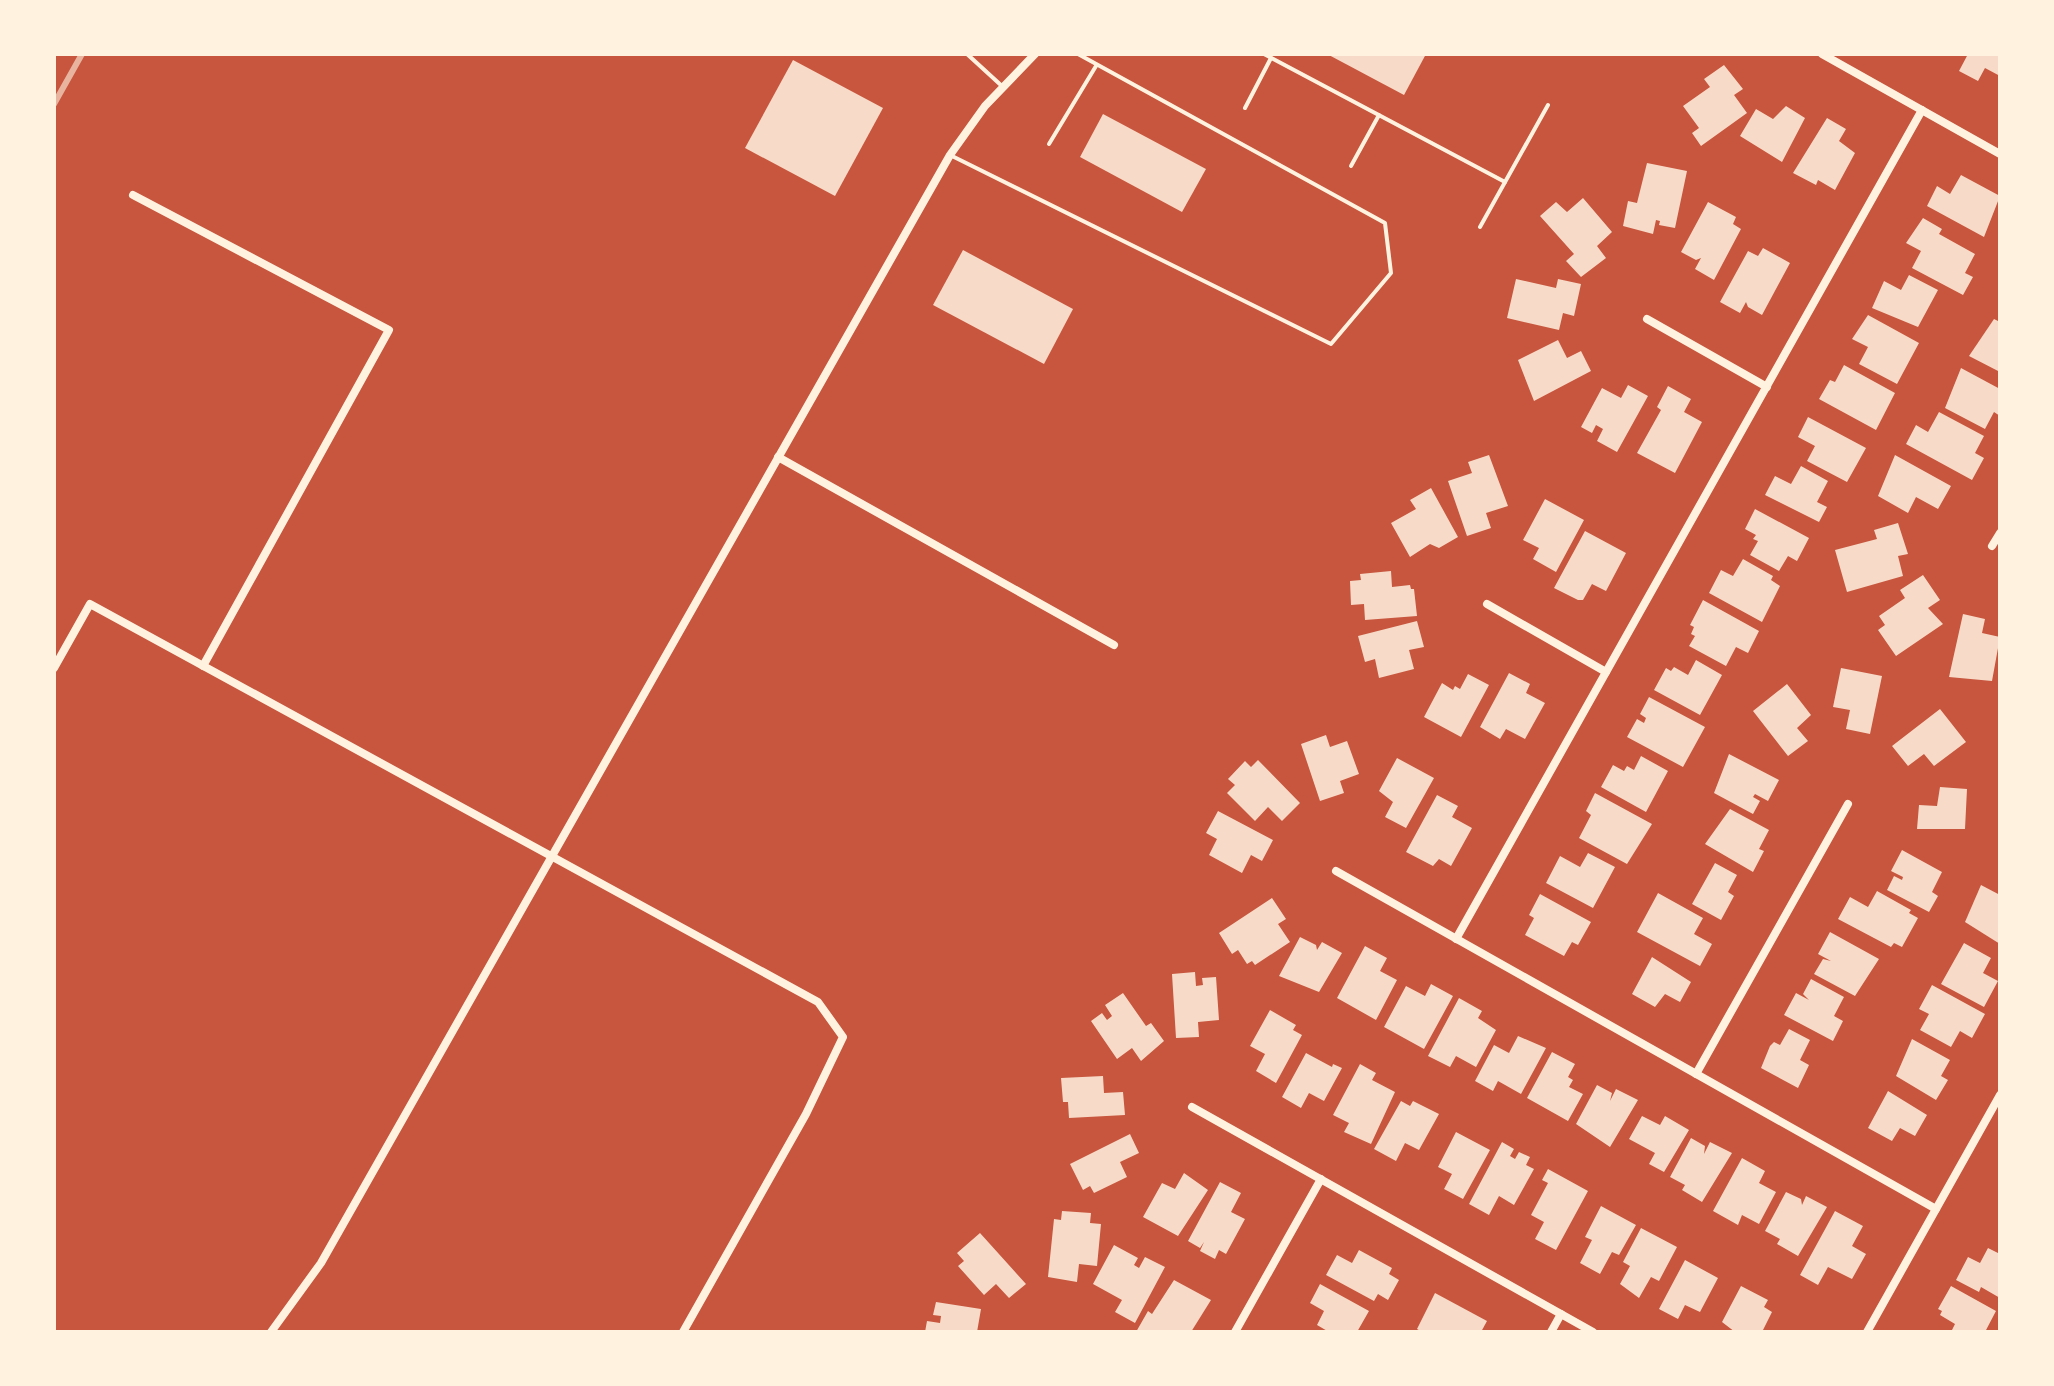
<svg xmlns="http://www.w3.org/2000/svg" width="2054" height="1386" font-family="'Fira Sans',sans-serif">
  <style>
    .building { fill: #f7dbc8 }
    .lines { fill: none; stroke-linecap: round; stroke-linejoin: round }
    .service { stroke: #fff3e0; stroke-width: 4 }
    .minor { stroke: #fff3e0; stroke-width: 8 }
    .rail { stroke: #e9b49f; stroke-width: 6 }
  </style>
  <rect width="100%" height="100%" fill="#c8553d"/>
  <g class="building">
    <polygon points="1327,54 1426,54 1404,95"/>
    <polygon points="1968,54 2000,54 2000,76 1985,68 1978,81 1959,71"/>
    <polygon points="793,60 883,108 835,196 745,148"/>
    <polygon points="1724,65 1743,89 1734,95 1747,113 1701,146 1692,133 1699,128 1683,106 1710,87 1704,79"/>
    <polygon points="1786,106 1805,118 1782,162 1740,136 1756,109 1773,119"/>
    <polygon points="1103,114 1206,169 1182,212 1080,157"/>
    <polygon points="1827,118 1846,129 1839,141 1855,153 1835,190 1818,180 1816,185 1793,173"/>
    <polygon points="1647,163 1687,171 1675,228 1659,225 1660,221 1656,220 1653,234 1623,226 1628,201 1637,203"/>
    <polygon points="1961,175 2000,196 1984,237 1927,206 1937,186 1950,194"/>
    <polygon points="1583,198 1612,232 1597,246 1606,258 1581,277 1566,261 1574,254 1540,216 1556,202 1567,212"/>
    <polygon points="1708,202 1736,217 1733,224 1741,229 1714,280 1695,269 1701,258 1696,260 1681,252"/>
    <polygon points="1923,218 1942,229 1939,234 1975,254 1965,273 1973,277 1963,295 1912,268 1921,251 1906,243"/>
    <polygon points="1763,248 1790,263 1762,315 1748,307 1746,302 1740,313 1720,302 1748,251 1758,256"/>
    <polygon points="963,250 1073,309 1044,364 933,305"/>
    <polygon points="1909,275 1938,290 1918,327 1872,308 1884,281 1901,290"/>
    <polygon points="1516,279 1556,288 1558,279 1581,284 1574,316 1563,313 1559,330 1507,318"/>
    <polygon points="1868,315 1919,343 1897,384 1859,364 1868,347 1852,339"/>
    <polygon points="1994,319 2000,322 2000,372 1969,356"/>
    <polygon points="1558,340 1567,358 1581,351 1591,371 1534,401 1518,360"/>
    <polygon points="1844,365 1895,393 1876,430 1819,399 1830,380 1835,382"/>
    <polygon points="1961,368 2000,389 2000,416 1994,412 1985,429 1945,408"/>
    <polygon points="1628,385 1648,396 1617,452 1597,441 1603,429 1596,425 1592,433 1581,427 1602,388 1621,398"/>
    <polygon points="1668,386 1691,399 1684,412 1702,422 1675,473 1637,453 1661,410 1657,407"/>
    <polygon points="1939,412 1984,436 1975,453 1984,458 1972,480 1906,444 1916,425 1928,432"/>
    <polygon points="1808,417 1866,448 1847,482 1807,461 1815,446 1798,437"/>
    <polygon points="1489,455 1508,506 1486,513 1491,528 1467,536 1448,481 1472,473 1468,462"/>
    <polygon points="1895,455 1951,486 1938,509 1916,497 1908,513 1878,496"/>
    <polygon points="1801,466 1828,481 1817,502 1827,507 1819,522 1765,495 1775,476 1791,484"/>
    <polygon points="1431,488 1458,537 1439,548 1430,544 1410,557 1391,523 1416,509 1410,500"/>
    <polygon points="1545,499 1584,520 1556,572 1533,559 1539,548 1523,540"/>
    <polygon points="1755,509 1809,538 1797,561 1788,556 1779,571 1750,555 1758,541 1753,539 1756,535 1745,529"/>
    <polygon points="1898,523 1908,554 1898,556 1903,576 1847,592 1835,550 1877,539 1874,530"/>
    <polygon points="1585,531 1626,553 1606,591 1592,584 1583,600 1578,600 1554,588"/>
    <polygon points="1743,559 1773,576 1771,580 1780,586 1762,622 1709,593 1721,570 1733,576"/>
    <polygon points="1391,571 1392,587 1410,585 1411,589 1414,589 1417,616 1365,620 1364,604 1351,605 1350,581 1361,580 1360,574"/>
    <polygon points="1923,575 1940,600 1928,608 1943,624 1896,656 1878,630 1885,625 1879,616 1905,598 1900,590"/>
    <polygon points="1703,600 1759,631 1748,653 1736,647 1726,666 1689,646 1695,636 1691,634 1694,627 1690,625"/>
    <polygon points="1963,614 1985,619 1982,633 2000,637 1992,681 1949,677"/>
    <polygon points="1417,621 1424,647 1409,650 1414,669 1379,678 1375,659 1365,662 1358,636"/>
    <polygon points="1696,660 1722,675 1700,715 1654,690 1666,668 1671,671 1674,667 1688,675"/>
    <polygon points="1841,668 1882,676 1870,734 1846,729 1850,710 1833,707"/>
    <polygon points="1509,673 1530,684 1526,693 1545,703 1525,739 1506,729 1500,739 1480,727"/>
    <polygon points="1468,674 1489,685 1461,737 1424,717 1442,683 1453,690 1455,686 1460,689"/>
    <polygon points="1787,684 1811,715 1797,728 1808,741 1788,756 1753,711"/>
    <polygon points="1649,697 1705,727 1683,767 1627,737 1637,719 1644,723 1646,718 1640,714"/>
    <polygon points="1940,709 1966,742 1934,766 1924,754 1908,766 1892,746"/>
    <polygon points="1326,735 1330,747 1347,741 1359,774 1340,781 1344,793 1320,801 1301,744"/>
    <polygon points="1729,754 1779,780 1768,801 1755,794 1753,797 1760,801 1753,814 1714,793"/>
    <polygon points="1641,756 1668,771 1646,812 1601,787 1613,765 1624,771 1627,766 1634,770"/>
    <polygon points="1397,758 1434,778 1406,828 1385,817 1393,802 1379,791"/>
    <polygon points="1258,760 1300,803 1282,821 1268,807 1255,821 1227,793 1235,785 1228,779 1245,761 1251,767"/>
    <polygon points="1940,787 1967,789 1965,829 1917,829 1919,805 1937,806"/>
    <polygon points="1595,793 1652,824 1627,864 1579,838 1591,815 1586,811"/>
    <polygon points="1437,795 1458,806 1452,817 1472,828 1451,866 1439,859 1433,866 1406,852"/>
    <polygon points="1730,809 1769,830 1759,849 1764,851 1753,872 1705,844"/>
    <polygon points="1218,811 1273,840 1262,861 1251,855 1242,873 1209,855 1217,839 1206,833"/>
    <polygon points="1902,850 1942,872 1932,892 1938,896 1929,912 1887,890 1894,876 1902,880 1903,877 1891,871"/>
    <polygon points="1588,853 1615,867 1593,908 1546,883 1560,856 1580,867"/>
    <polygon points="1715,863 1737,875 1728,892 1734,896 1721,920 1692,904"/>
    <polygon points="1981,885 2000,895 2000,944 1965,922"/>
    <polygon points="1877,891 1911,910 1909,913 1918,918 1902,947 1894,943 1891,947 1838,919 1850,897 1868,907"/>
    <polygon points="1658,893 1703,918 1694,934 1712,944 1700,966 1637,932"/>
    <polygon points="1540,894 1591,922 1578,945 1572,942 1564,956 1525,935 1534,918 1529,915"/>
    <polygon points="1272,898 1286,919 1278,924 1290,942 1255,965 1252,961 1247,964 1238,950 1232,954 1219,933"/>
    <polygon points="1830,932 1879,959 1855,996 1814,974 1823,959 1831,961 1818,954"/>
    <polygon points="1300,937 1316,945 1317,950 1322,942 1342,953 1319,992 1279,976"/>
    <polygon points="1964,943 1991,958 1983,973 1998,981 1984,1007 1941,984"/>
    <polygon points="1365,946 1387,958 1380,971 1397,980 1376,1020 1337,998"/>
    <polygon points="1652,957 1691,982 1680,1002 1665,994 1655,1007 1632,994"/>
    <polygon points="1195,972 1196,986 1203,985 1202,978 1216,977 1219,1020 1198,1022 1199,1037 1176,1038 1172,974"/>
    <polygon points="1811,979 1844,997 1834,1016 1843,1021 1833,1041 1784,1015 1796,993 1809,1000 1803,994"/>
    <polygon points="1431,984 1453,996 1424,1049 1384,1027 1406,986 1425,996"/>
    <polygon points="1932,985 1985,1014 1972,1038 1960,1031 1951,1047 1920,1030 1929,1014 1919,1009"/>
    <polygon points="1123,993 1146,1026 1151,1023 1164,1041 1141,1061 1132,1048 1117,1059 1091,1021 1102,1013 1107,1020 1112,1016 1105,1005"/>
    <polygon points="1459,998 1482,1011 1478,1018 1496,1030 1476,1067 1456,1056 1450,1067 1428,1056"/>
    <polygon points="1270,1010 1296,1025 1293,1030 1302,1035 1276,1083 1256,1071 1265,1054 1250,1046"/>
    <polygon points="1789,1029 1810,1040 1800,1060 1809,1065 1798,1088 1761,1068 1770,1046 1774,1042 1780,1045"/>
    <polygon points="1518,1036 1546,1048 1521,1094 1498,1081 1493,1091 1475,1081 1494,1045 1509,1053"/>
    <polygon points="1912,1039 1950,1060 1941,1076 1948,1080 1936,1100 1896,1076"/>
    <polygon points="1552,1052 1575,1064 1568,1077 1573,1080 1569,1087 1583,1094 1568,1121 1527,1098"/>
    <polygon points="1306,1053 1332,1067 1333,1064 1342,1068 1324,1101 1309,1093 1301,1108 1282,1097"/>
    <polygon points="1360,1064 1376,1073 1372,1080 1395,1092 1371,1144 1344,1132 1349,1123 1333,1115"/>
    <polygon points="1103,1076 1104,1093 1123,1092 1125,1115 1069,1118 1068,1102 1063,1102 1061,1078"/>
    <polygon points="1597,1085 1612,1093 1610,1101 1616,1089 1638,1100 1610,1147 1576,1124"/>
    <polygon points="1888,1091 1927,1115 1915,1136 1900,1128 1892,1141 1868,1128"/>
    <polygon points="1401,1101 1410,1106 1413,1101 1439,1114 1419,1150 1405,1143 1396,1161 1374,1149"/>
    <polygon points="1642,1116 1660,1125 1665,1116 1689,1130 1664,1172 1649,1164 1655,1153 1629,1139"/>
    <polygon points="1456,1132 1490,1150 1463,1199 1444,1189 1452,1174 1438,1167"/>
    <polygon points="1130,1134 1139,1153 1120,1162 1127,1177 1094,1193 1090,1186 1083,1190 1070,1164"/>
    <polygon points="1691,1138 1705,1146 1704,1154 1710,1142 1732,1153 1702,1202 1682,1190 1685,1185 1670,1177"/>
    <polygon points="1502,1142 1514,1149 1510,1156 1515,1159 1519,1152 1530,1157 1526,1165 1534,1169 1514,1205 1499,1196 1489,1215 1469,1204"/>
    <polygon points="1742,1158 1765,1171 1759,1183 1776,1192 1759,1224 1742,1215 1738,1225 1713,1211"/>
    <polygon points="1548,1169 1588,1191 1556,1250 1535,1239 1544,1222 1531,1215 1548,1183 1542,1180"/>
    <polygon points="1184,1173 1208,1190 1178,1236 1143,1217 1162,1183 1175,1189"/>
    <polygon points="1220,1182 1241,1193 1231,1212 1245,1219 1226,1254 1219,1250 1215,1259 1200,1251 1204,1242 1200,1248 1188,1241"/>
    <polygon points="1786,1192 1801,1199 1802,1205 1806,1196 1827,1207 1798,1256 1777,1244 1780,1239 1765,1231"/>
    <polygon points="1601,1206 1636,1225 1619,1255 1612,1252 1600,1274 1580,1263 1592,1240 1585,1237"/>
    <polygon points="1062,1211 1091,1213 1090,1223 1101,1224 1097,1266 1079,1264 1077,1282 1048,1277 1054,1219 1061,1220"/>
    <polygon points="1835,1211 1863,1226 1852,1246 1866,1254 1852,1279 1828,1267 1818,1285 1800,1275"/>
    <polygon points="1641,1228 1677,1247 1659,1281 1651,1277 1639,1298 1620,1284 1630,1266 1623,1262"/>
    <polygon points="980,1233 1026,1284 1009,1298 996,1284 984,1295 958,1266 964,1261 957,1253"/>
    <polygon points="1114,1245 1138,1258 1134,1265 1139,1268 1145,1257 1165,1267 1135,1323 1115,1312 1122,1300 1093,1284"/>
    <polygon points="1988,1248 2000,1254 2000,1298 1981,1287 1979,1292 1956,1280 1968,1257 1980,1263"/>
    <polygon points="1359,1250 1392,1268 1389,1274 1399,1280 1388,1300 1378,1294 1374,1301 1326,1275 1337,1255 1352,1263"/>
    <polygon points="1685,1260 1718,1278 1700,1312 1685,1305 1678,1319 1659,1309"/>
    <polygon points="1174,1280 1211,1300 1191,1332 1136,1332 1148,1311 1152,1314"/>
    <polygon points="1320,1284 1369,1311 1357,1332 1329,1332 1317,1325 1324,1311 1310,1303"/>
    <polygon points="1741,1286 1768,1300 1764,1307 1772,1312 1762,1332 1735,1332 1722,1322"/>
    <polygon points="1951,1286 1996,1311 1985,1332 1951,1332 1955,1324 1940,1315 1942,1311 1938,1309"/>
    <polygon points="1435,1293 1487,1321 1481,1332 1422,1332 1417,1329"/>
    <polygon points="936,1302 981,1309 977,1332 925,1332 927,1321 940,1323 941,1316 933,1315"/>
  </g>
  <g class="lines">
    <g class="service">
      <polyline points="967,54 1003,87"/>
      <polyline points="1264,54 1505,182"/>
      <polyline points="1245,108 1271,58"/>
      <polyline points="1049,144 1096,66"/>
      <polyline points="952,156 1331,344 1391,273 1385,223 1078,54"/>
      <polyline points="1351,166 1379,115"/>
      <polyline points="1480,227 1548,105"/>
    </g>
    <g class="minor">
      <polyline points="1822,54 2000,154"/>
      <polyline points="133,195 389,330 203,666"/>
      <polyline points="1647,319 1767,387"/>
      <polyline points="778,457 1114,645"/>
      <polyline points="1992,546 2000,533"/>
      <polyline points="1487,604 1606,672"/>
      <polyline points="54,668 90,604 818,1002 843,1037 806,1114 683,1332"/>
      <polyline points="1336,871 1936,1209"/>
      <polyline points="1456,939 1922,110"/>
      <polyline points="1696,1074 1848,804"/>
      <polyline points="1192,1107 1593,1332"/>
      <polyline points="271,1332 321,1263 950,155 985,106 1035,54"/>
      <polyline points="1235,1332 1321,1179"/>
      <polyline points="1551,1332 1561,1314"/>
      <polyline points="1867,1332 2000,1095"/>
    </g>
    <polyline class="rail" points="54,104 82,54"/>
  </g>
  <rect width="2054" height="1386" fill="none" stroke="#fff3e0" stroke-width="112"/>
</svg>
